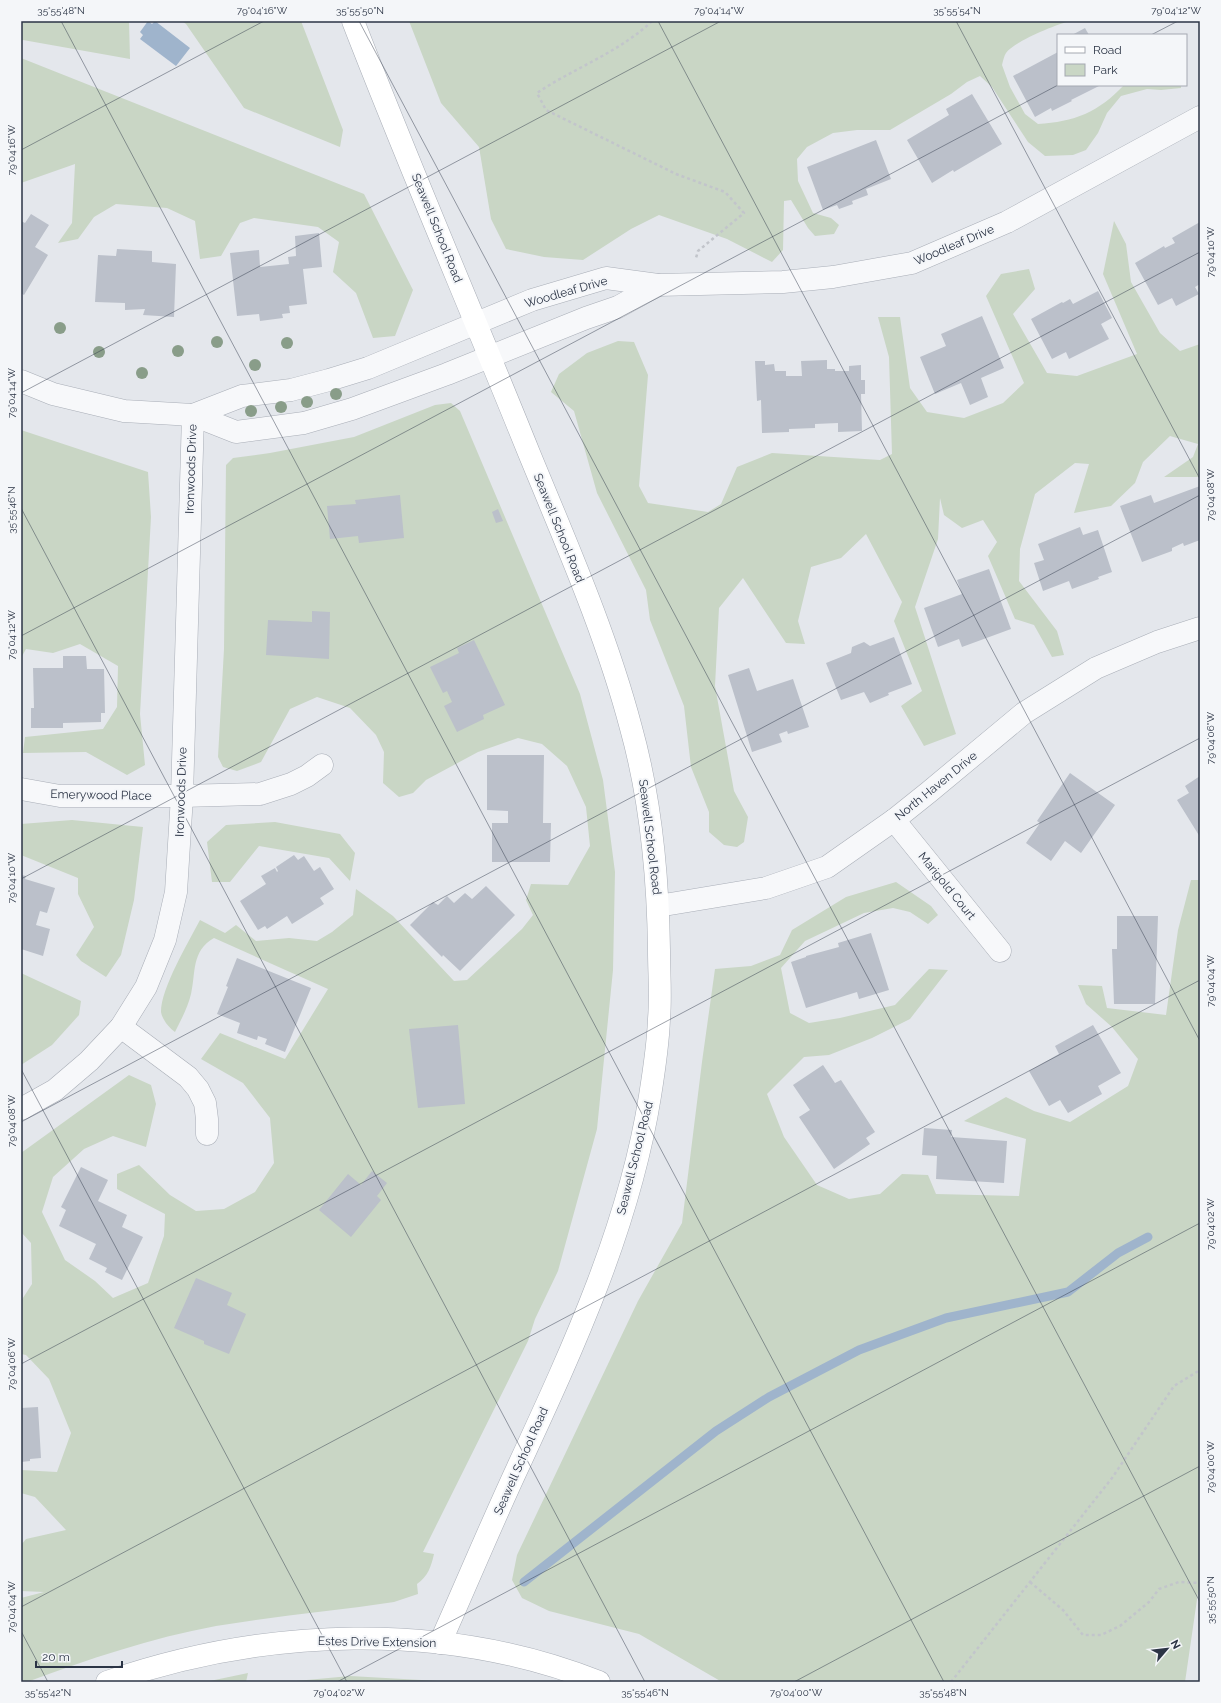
<svg xmlns="http://www.w3.org/2000/svg" width="1221" height="1703" font-family="Raleway,sans-serif">
  <style>
    .green { fill: #c9d6c5 }
    .water { fill: #9fb4cc }
    .lines { fill: none; stroke-linecap: round; stroke-linejoin: round }
    .stream { stroke: #9fb4cc; stroke-width: 9 }
    .building { fill: #bbc0ca }
    .street-casing { stroke: #a9aeb7; stroke-width: 23 }
    .secondary-casing { stroke: #a9aeb7; stroke-width: 23 }
    .path { stroke: #c2c5cb; stroke-width: 2.5; stroke-dasharray: 3 3; stroke-linecap: butt }
    .street { stroke: #f7f8fa; stroke-width: 22 }
    .secondary { stroke: #fff; stroke-width: 22 }
    .tree { fill: #899d89 }
    .ticks { fill: none; stroke: #2b3445; stroke-width: 1; stroke-opacity: 0.45 }
    .labels { text-anchor: middle; stroke-width: 4; stroke-linejoin: round; paint-order: stroke }
    .street-label { font-size: 12px; fill: #2b3445; stroke: #f4f6f9 }
    .neatline { fill: none; stroke: #2b3445; stroke-width: 1.5 }
    .ticks-label { font-size: 10px; text-anchor: middle; fill: #2b3445 }
  </style>
  <rect width="100%" height="100%" fill="#e4e7ec"/>
  <g class="green">
    <polygon points="21,21 129,21 130,59 23,40 21,41"/>
    <polygon points="182,21 301,21 343,130 340,147 244,108 186,24"/>
    <path d="M409,21H1070C1055,25 1015,41 1006,53C1004,56 1003,61 1002,65L1010,87L1025,114L1038,124C1074,122 1099,112 1124,85H1181V88L1161,90L1147,89L1121,96L1107,113L1098,133L1086,150L1073,155L1045,156L1028,142L992,87L980,76L967,82L951,94L890,130H857L833,133L807,147L797,159L798,181L813,213L831,218L839,225L834,234L815,236L808,228L791,200L784,201L783,250L772,262L727,239L659,215L631,229L583,260L544,257L506,249L491,219L479,147L441,103Z"/>
    <polygon points="21,58 364,194 413,290 395,336 373,338 356,293 333,272 339,242 318,227 254,218 240,223 221,256 200,259 195,221 167,208 116,204 94,217 78,239 58,243 72,223 75,164 21,183"/>
    <polygon points="1114,221 1126,244 1131,282 1160,333 1180,351 1200,344 1200,477 1164,477 1193,457 1198,444 1170,436 1143,462 1135,483 1111,506 1074,513 1089,464 1075,463 1035,494 1020,549 1019,581 1057,631 1064,655 1052,657 1034,625 1015,619 988,556 997,542 983,520 962,528 944,515 940,498 938,539 915,607 956,734 924,746 901,706 922,691 894,621 902,602 866,534 841,558 811,567 798,621 805,644 786,643 743,578 719,608 715,686 734,791 748,817 744,842 737,847 724,845 709,832 709,812 691,767 684,706 650,620 646,590 597,493 574,411 551,392 559,374 587,353 618,341 634,342 648,375 639,486 648,503 708,512 721,504 737,467 772,453 880,460 892,454 889,357 878,317 900,317 910,388 927,412 964,418 1003,403 1024,383 986,296 1001,274 1029,269 1035,289 1013,314 1047,373 1077,376 1137,354 1103,274"/>
    <path d="M451,403L460,411L580,694L603,780L615,872L613,970L597,1129L558,1271L535,1319L528,1341L423,1552L434,1554C431,1567 428,1576 417,1584L418,1594L394,1602C335,1611 275,1616 216,1626C151,1638 89,1659 27,1682H21V1598L44,1592L21,1591V1545L26,1539L66,1530L35,1497L21,1493V1470L57,1472L71,1433L49,1379L26,1355L21,1354V1301L32,1284L31,1243L21,1232V1153L129,1075L151,1085L156,1104L146,1147L113,1136L84,1149L53,1177L42,1212L65,1260L95,1281L113,1298L148,1283L164,1236L165,1214L117,1189V1174L139,1165L170,1195L196,1211L224,1209L255,1192L274,1163L270,1118L243,1083L201,1059L220,1033L285,1059L328,989L214,938C191,951 196,973 191,994C188,1007 181,1020 175,1032C169,1028 162,1019 161,1012C161,988 188,943 200,920L225,933L236,925L256,941L289,938L317,941L332,932L353,915L356,889L393,916L454,981L467,980L522,929L533,915L526,900L531,884L568,885L590,846L586,807L567,766L542,744L518,738L478,752L426,780L413,793L399,797L383,783L384,752L376,735L350,708L317,697L290,709L261,762L237,771L223,767L218,757L224,649L226,465L233,458L270,453L354,437L435,405Z"/>
    <polygon points="21,430 148,472 151,517 140,714 145,765 127,775 86,752 23,753 25,737 103,729 117,707 118,666 80,644 53,653 26,649 21,658"/>
    <polygon points="72,820 143,827 134,900 121,955 106,977 81,961 76,955 94,927 78,894 78,878 21,855 21,824"/>
    <polygon points="275,822 340,834 355,853 350,881 329,858 259,846 230,882 212,882 207,842 226,825"/>
    <polygon points="1191,880 1200,880 1200,1579 1185,1682 722,1682 639,1634 549,1611 522,1598 512,1580 517,1555 638,1301 682,1223 702,1062 715,969 751,966 780,955 792,930 846,897 896,882 931,906 938,915 928,924 910,912 893,908 864,913 805,941 781,968 790,1013 809,1023 840,1018 895,1005 929,969 948,970 910,1019 872,1038 829,1055 804,1057 767,1094 784,1137 817,1185 849,1199 880,1194 902,1174 928,1175 936,1194 1019,1196 1026,1139 964,1121 1006,1097 1034,1111 1070,1122 1128,1086 1138,1059 1112,1027 1086,1004 1078,985 1102,986 1107,1008 1166,1015 1178,930"/>
    <polygon points="21,973 81,1001 79,1015 52,1045 21,1065"/>
    <polygon points="248,1673 246,1682 205,1682"/>
    <polygon points="350,1676 439,1681 441,1682 285,1682"/>
  </g>
  <polygon class="water" points="148,21 152,24 155,21 190,48 176,66 140,39 143,35 140,32"/>
  <g class="lines">
    <polyline class="stream" points="524,1582 716,1431 769,1397 859,1350 946,1318 1068,1292 1118,1253 1148,1237"/>
  </g>
  <g class="building">
    <polygon points="1085,28 1089,35 1072,35"/>
    <polygon points="1058,52 1058,85 1101,85 1071,100 1072,101 1052,111 1051,108 1035,117 1013,76"/>
    <polygon points="972,94 1002,144 954,172 953,170 932,183 907,140 949,115 946,109"/>
    <polygon points="876,140 891,179 866,189 868,195 852,201 853,204 839,209 837,205 823,210 807,167"/>
    <polygon points="31,214 49,225 35,247 48,255 24,295 21,293 21,221 25,223"/>
    <polygon points="1200,222 1200,284 1195,287 1199,294 1176,306 1172,298 1158,305 1135,263 1164,246 1165,248 1175,243 1172,238"/>
    <polygon points="319,233 322,267 303,269 307,304 289,306 290,313 282,314 283,318 260,321 259,314 237,316 230,253 259,250 260,267 289,264 288,257 296,256 295,236"/>
    <polygon points="117,249 152,251 152,262 176,264 174,317 143,315 145,309 125,310 125,303 95,302 98,255 116,256"/>
    <polygon points="1098,291 1112,318 1101,324 1109,339 1069,359 1066,352 1052,359 1031,319 1062,302 1063,303 1070,299 1073,304"/>
    <polygon points="982,316 1004,368 981,378 988,397 970,405 961,383 935,394 920,357 946,346 941,334"/>
    <polygon points="827,360 827,369 835,369 835,371 849,371 849,366 861,365 861,380 865,380 865,394 861,394 862,431 838,432 838,423 815,424 815,428 789,429 789,432 762,433 761,400 757,401 755,361 765,361 765,365 774,364 775,371 786,371 786,376 802,376 801,361"/>
    <polygon points="1200,486 1200,540 1184,546 1183,543 1172,548 1172,551 1142,562 1120,506 1151,495 1154,503"/>
    <polygon points="400,495 404,538 359,543 358,536 330,539 327,506 356,504 355,500"/>
    <polygon points="498,509 503,521 496,523 492,512"/>
    <polygon points="1080,527 1083,535 1098,530 1112,572 1098,577 1099,579 1072,589 1069,581 1043,591 1034,563 1044,560 1038,544"/>
    <polygon points="989,569 1011,629 962,647 959,639 938,647 924,608 962,594 957,580"/>
    <polygon points="312,611 330,612 329,659 266,655 268,620 312,622"/>
    <polygon points="894,637 912,684 888,693 889,695 870,703 864,692 841,700 826,663 851,653 852,647 864,642 870,646"/>
    <polygon points="474,640 505,705 483,715 484,719 457,732 444,706 452,702 447,691 443,693 430,667 459,653 457,648"/>
    <polygon points="63,656 86,656 87,669 104,669 105,713 101,713 101,722 63,723 63,728 31,728 31,708 34,708 33,668 63,668"/>
    <polygon points="749,668 757,691 793,679 809,727 788,734 787,731 779,734 782,742 752,752 728,675"/>
    <polygon points="487,755 544,755 543,823 551,823 550,862 492,862 492,823 508,823 508,811 487,810"/>
    <polygon points="1070,773 1115,805 1081,853 1065,841 1051,861 1026,843 1040,823 1037,821"/>
    <polygon points="1200,776 1200,837 1177,800 1189,793 1185,786"/>
    <polygon points="294,855 298,860 304,856 314,871 320,867 334,889 320,898 324,904 292,924 287,916 267,929 265,926 258,930 240,901 266,884 261,876 275,868 277,872 278,871 276,867"/>
    <polygon points="21,875 26,876 25,879 55,888 47,913 40,911 36,925 50,929 43,956 21,949"/>
    <polygon points="486,886 515,915 460,971 443,955 442,957 410,925 433,902 438,905 447,896 454,903 465,893 472,899"/>
    <polygon points="1117,916 1158,916 1155,1004 1114,1004 1112,949 1117,949"/>
    <polygon points="871,933 889,990 859,999 857,992 806,1008 791,962 806,957 806,956 839,947 838,943"/>
    <polygon points="237,958 311,988 285,1052 265,1044 267,1039 258,1036 257,1040 237,1033 240,1023 217,1014 228,987 226,986"/>
    <polygon points="458,1025 465,1104 418,1108 409,1029"/>
    <polygon points="1093,1025 1121,1073 1098,1086 1102,1094 1068,1113 1060,1100 1049,1106 1029,1071 1059,1054 1055,1046"/>
    <polygon points="823,1065 835,1083 841,1080 875,1132 866,1138 870,1144 834,1169 799,1117 810,1110 793,1085"/>
    <polygon points="924,1128 952,1130 951,1137 1007,1141 1004,1183 936,1179 937,1156 922,1155"/>
    <polygon points="81,1167 108,1180 98,1201 127,1215 122,1227 143,1237 122,1280 105,1272 107,1268 89,1259 96,1244 59,1226 66,1210 61,1207"/>
    <polygon points="372,1171 387,1183 377,1196 381,1200 351,1237 319,1210 348,1174 361,1185"/>
    <polygon points="196,1278 232,1293 227,1305 246,1314 229,1354 204,1344 204,1341 174,1328"/>
    <polygon points="38,1407 41,1458 30,1459 30,1461 21,1462 21,1408"/>
  </g>
  <g class="lines">
    <g class="street-casing">
      <g id="street">
        <polyline points="21,381 53,394 124,411 193,415 236,432 304,423 352,409 447,374 586,318 618,307 658,285"/>
        <polyline points="193,415 242,396 291,390 329,380 368,368 532,300 606,278 658,285 783,282 833,277 912,263 1007,222 1200,117"/>
        <polyline points="21,789 60,796 182,796 260,794 291,784 307,776 322,765"/>
        <polyline points="894,820 1000,951"/>
        <polyline points="658,906 766,888 827,867 894,820 929,792 1024,713 1096,668 1157,642 1200,628"/>
        <polyline points="121,1027 188,1077 198,1089 205,1103 207,1119 207,1134"/>
        <polyline points="21,1109 55,1090 89,1061 121,1027 146,987 165,940 176,892 182,796 193,415"/>
      </g>
    </g>
    <g class="secondary-casing">
      <g id="secondary">
        <path d="M353,21C409,166 471,309 529,453C566,543 606,633 631,728C651,800 658,875 659,950C659,973 661,996 659,1019C658,1045 654,1071 650,1096C629,1228 572,1350 517,1469C490,1527 466,1585 440,1643"/>
        <path d="M107,1682C264,1628 443,1620 599,1682"/>
      </g>
    </g>
    <g class="path">
      <path d="M652,21C620,52 574,68 537,93L546,110L676,174L725,192L744,213L698,251L696,258"/>
      <polyline points="1030,1582 1063,1610 1083,1635 1101,1635 1120,1626 1149,1602 1159,1589 1179,1582 1200,1583"/>
      <polyline points="951,1682 1112,1478 1174,1386 1200,1370"/>
    </g>
    <use href="#street" class="street"/>
    <use href="#secondary" class="secondary"/>
  </g>
  <g class="tree">
    <circle cx="60" cy="328" r="6"/>
    <circle cx="217" cy="342" r="6"/>
    <circle cx="287" cy="343" r="6"/>
    <circle cx="178" cy="351" r="6"/>
    <circle cx="99" cy="352" r="6"/>
    <circle cx="255" cy="365" r="6"/>
    <circle cx="142" cy="373" r="6"/>
    <circle cx="336" cy="394" r="6"/>
    <circle cx="307" cy="402" r="6"/>
    <circle cx="281" cy="407" r="6"/>
    <circle cx="251" cy="411" r="6"/>
  </g>
  <path class="ticks" d="M61,21L944,1682M359,21L1200,1602M658,21L1200,1041M956,21L1200,479M1151,35L1178,21M21,150L264,21M21,393L721,21M21,508L645,1682M21,636L1058,85M21,879L1200,252M21,1069L347,1682M21,1122L1200,495M21,1364L1200,738M21,1607L1200,980M21,1631L48,1682M337,1682L1200,1223M794,1682L1200,1466"/>
  <g class="labels">
    <g class="street-label">
      <text transform="translate(437 228) rotate(68)" y="4">Seawell School Road</text>
      <text transform="translate(954 245) rotate(-23)" y="4">Woodleaf Drive</text>
      <text transform="translate(566 292) rotate(-16)" y="4">Woodleaf Drive</text>
      <text transform="translate(191 469) rotate(-88)" y="4">Ironwoods Drive</text>
      <text transform="translate(559 528) rotate(68)" y="4">Seawell School Road</text>
      <text transform="translate(936 786) rotate(-39)" y="4">North Haven Drive</text>
      <text transform="translate(181 792) rotate(-88)" y="4">Ironwoods Drive</text>
      <text transform="translate(101 795) rotate(1)" y="4">Emerywood Place</text>
      <text transform="translate(650 837) rotate(83)" y="4">Seawell School Road</text>
      <text transform="translate(947 886) rotate(51)" y="4">Marigold Court</text>
      <text transform="translate(635 1158) rotate(-76)" y="4">Seawell School Road</text>
      <text transform="translate(521 1461) rotate(-66)" y="4">Seawell School Road</text>
      <text transform="translate(377 1642) rotate(1)" y="4">Estes Drive Extension</text>
    </g>
  </g>
  <rect width="1221" height="1703" fill="none" stroke="#f4f6f9" stroke-width="44"/>
  <rect x="1057" y="34" width="130" height="52" fill="#f4f6f9" stroke="#a4a8b1"/>
  <rect x="1065" y="47" width="20" height="6" fill="#ffffff" stroke="#a4a8b1"/>
  <text x="1093" y="54" font-size="12" fill="#2b3445">Road</text>
  <rect x="1065" y="64" width="20" height="12" fill="#c9d6c5" stroke="#a4a8b1"/>
  <text x="1093" y="74" font-size="12" fill="#2b3445">Park</text>
  <g transform="translate(1167 1649) rotate(62)" stroke="#f4f6f9" stroke-width="3" paint-order="stroke">
  <path d="M0-3L7 15L0 10L-7 15Z" fill="#2b3445"/>
  <text y="-6" font-size="11" font-weight="bold" text-anchor="middle" fill="#2b3445">N</text>
  </g>
  <path d="M36 1661v6h86v-6" fill="none" stroke="#2b3445" stroke-width="2"/>
  <text x="42" y="1661" font-size="12" fill="#2b3445" stroke="#f4f6f9" stroke-width="3" paint-order="stroke">20 m</text>
  <rect x="22" y="22" width="1177" height="1659" class="neatline"/>
  <g class="ticks-label">
    <text x="61" y="14">35°55'48"N</text>
    <text x="262" y="14">79°04'16"W</text>
    <text x="360" y="14">35°55'50"N</text>
    <text x="719" y="14">79°04'14"W</text>
    <text x="957" y="14">35°55'54"N</text>
    <text x="1176" y="14">79°04'12"W</text>
    <text transform="translate(11 150) rotate(-90)" y="4">79°04'16"W</text>
    <text transform="translate(1210 252) rotate(-90)" y="4">79°04'10"W</text>
    <text transform="translate(11 393) rotate(-90)" y="4">79°04'14"W</text>
    <text transform="translate(1210 495) rotate(-90)" y="4">79°04'08"W</text>
    <text transform="translate(11 510) rotate(-90)" y="4">35°55'46"N</text>
    <text transform="translate(11 635) rotate(-90)" y="4">79°04'12"W</text>
    <text transform="translate(1210 738) rotate(-90)" y="4">79°04'06"W</text>
    <text transform="translate(11 878) rotate(-90)" y="4">79°04'10"W</text>
    <text transform="translate(1210 981) rotate(-90)" y="4">79°04'04"W</text>
    <text transform="translate(11 1121) rotate(-90)" y="4">79°04'08"W</text>
    <text transform="translate(1210 1224) rotate(-90)" y="4">79°04'02"W</text>
    <text transform="translate(11 1364) rotate(-90)" y="4">79°04'06"W</text>
    <text transform="translate(1210 1467) rotate(-90)" y="4">79°04'00"W</text>
    <text transform="translate(1210 1600) rotate(-90)" y="4">35°55'50"N</text>
    <text transform="translate(11 1607) rotate(-90)" y="4">79°04'04"W</text>
    <text x="48" y="1696">35°55'42"N</text>
    <text x="339" y="1696">79°04'02"W</text>
    <text x="645" y="1696">35°55'46"N</text>
    <text x="796" y="1696">79°04'00"W</text>
    <text x="943" y="1696">35°55'48"N</text>
  </g>
</svg>
